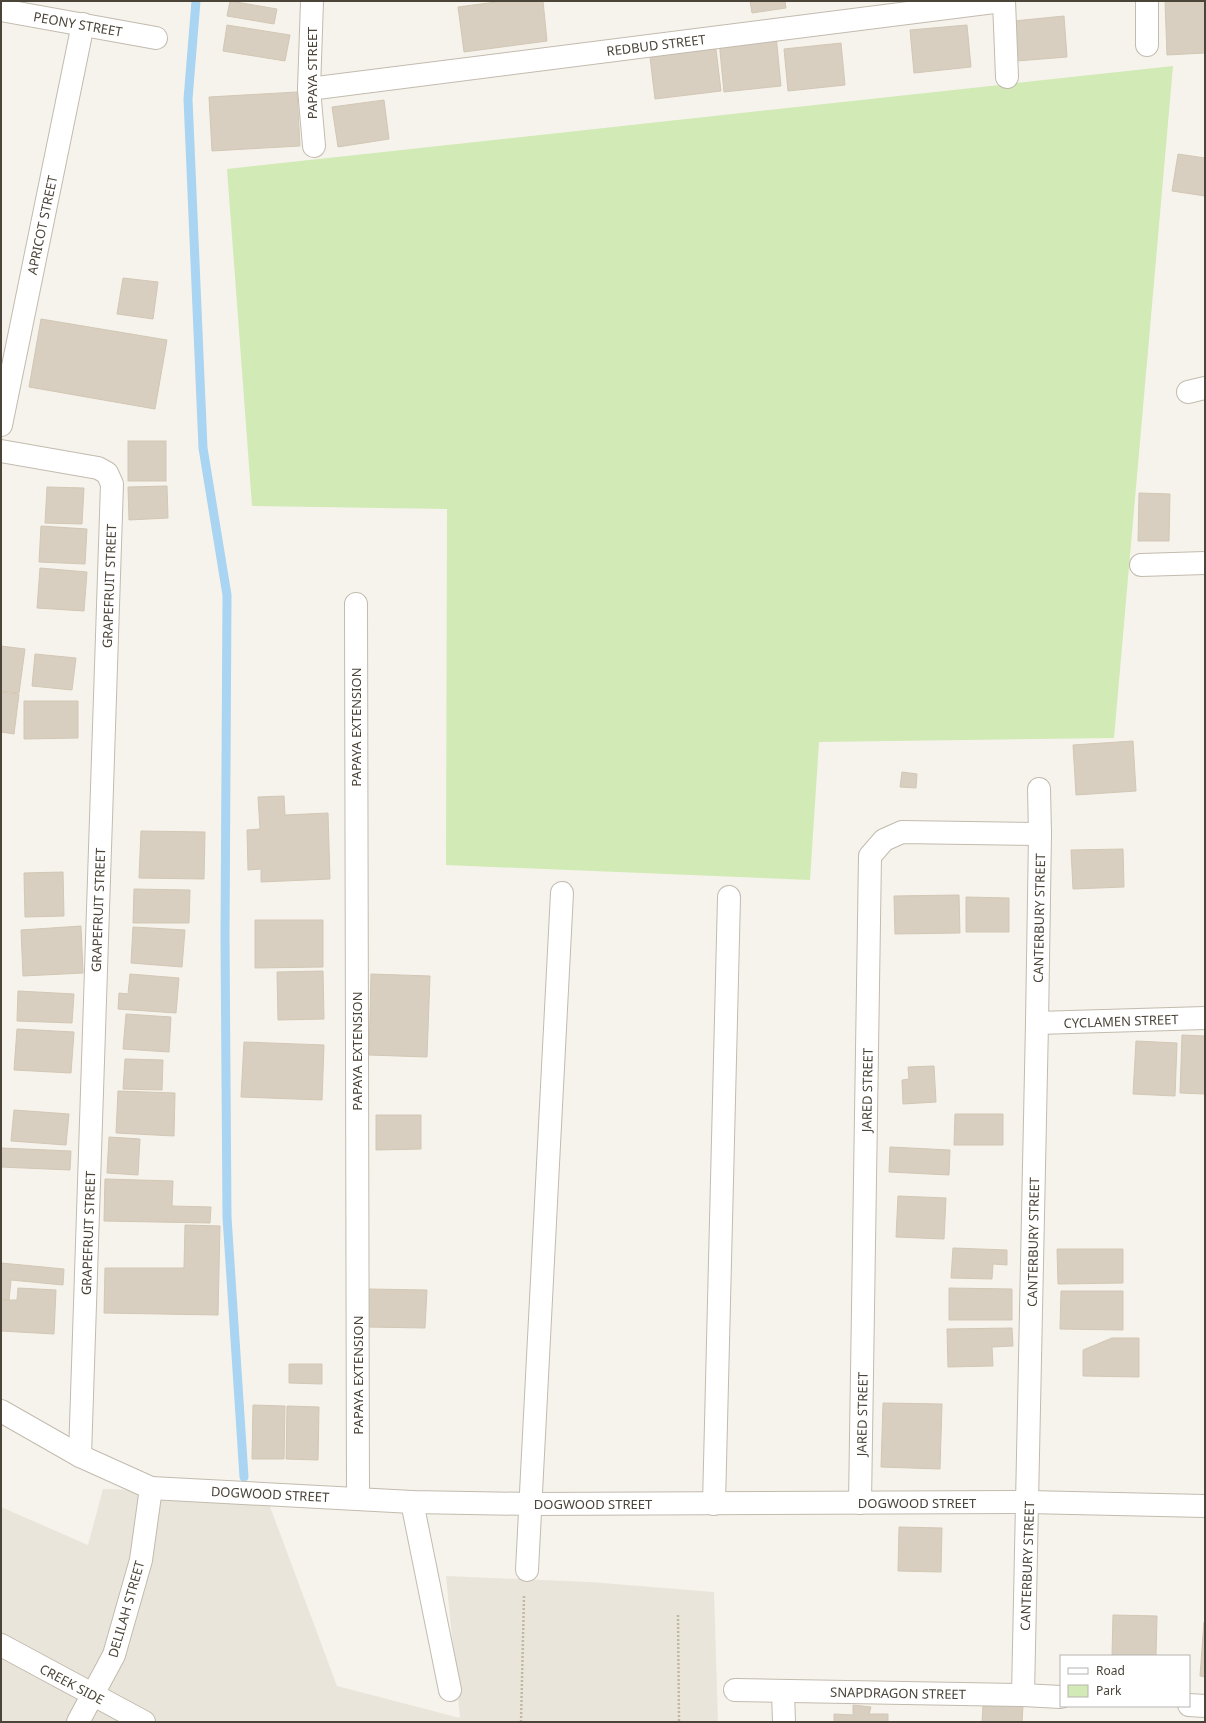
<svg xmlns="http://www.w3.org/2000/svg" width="1206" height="1723" font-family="'Noto Sans',sans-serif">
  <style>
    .residential { fill: #eae5da }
    .green { fill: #d2eab5 }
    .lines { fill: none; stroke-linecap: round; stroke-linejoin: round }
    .stream { stroke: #a9d4f2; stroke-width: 9 }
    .building { fill: #d8cfc1; stroke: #d3c7b4 }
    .minor-casing { stroke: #c2bbae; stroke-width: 24 }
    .path { stroke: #c4b79f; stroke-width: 2.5; stroke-dasharray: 2 2; stroke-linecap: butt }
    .minor { stroke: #fff; stroke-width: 22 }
    .labels { text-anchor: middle; stroke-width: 3; stroke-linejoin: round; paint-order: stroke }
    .street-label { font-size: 13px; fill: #4b4439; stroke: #fff }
  </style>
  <rect width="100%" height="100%" fill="#f6f3ec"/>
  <polygon class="residential" points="103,1489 237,1493 269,1504 337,1686 460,1718 446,1576 590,1582 714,1592 718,1722 1,1722 1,1507 88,1545"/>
  <polygon class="green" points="1173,66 1114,738 819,742 810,880 446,865 447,509 252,506 227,169"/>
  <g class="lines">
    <polyline class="stream" points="196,1 188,99 203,448 227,595 225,937 227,1217 244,1477"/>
  </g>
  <g class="building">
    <polygon points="230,1 277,9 274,24 227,16"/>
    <polygon points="503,1 543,1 547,41 464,52 458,7"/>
    <polygon points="750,1 785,1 786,8 752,13"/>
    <polygon points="1165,1 1205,1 1205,53 1167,55"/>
    <polygon points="1064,16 1067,57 1017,61 1014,21"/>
    <polygon points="227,25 290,35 285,61 223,51"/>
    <polygon points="967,25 971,67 914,73 910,30"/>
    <polygon points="776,35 781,86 724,92 719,41"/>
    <polygon points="715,41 721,91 655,99 649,49"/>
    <polygon points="841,43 845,85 788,91 784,49"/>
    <polygon points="297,92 300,146 212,151 209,97"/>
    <polygon points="384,100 389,139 338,147 332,107"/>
    <polygon points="1178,154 1205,158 1205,196 1172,191"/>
    <polygon points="123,278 158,282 153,319 117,314"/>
    <polygon points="41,319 167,340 155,409 29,387"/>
    <rect x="128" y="441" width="38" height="40"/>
    <polygon points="167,486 168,518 129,520 128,487"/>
    <polygon points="47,487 84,488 82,524 45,523"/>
    <polygon points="1139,493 1170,494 1169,541 1138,541"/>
    <polygon points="41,526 87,529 85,564 39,562"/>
    <polygon points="40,568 87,572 84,611 37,608"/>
    <polygon points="1,646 25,649 19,693 1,691"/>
    <polygon points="35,654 76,658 72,690 32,686"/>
    <polygon points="1,692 19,694 14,734 1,732"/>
    <polygon points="24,701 78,701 78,738 24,739"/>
    <polygon points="1133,741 1136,791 1076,795 1073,745"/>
    <polygon points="902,772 917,774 916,788 900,787"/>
    <polygon points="284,796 285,815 328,813 330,879 261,882 261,869 248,870 247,830 260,829 258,797"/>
    <polygon points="141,831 205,832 204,879 139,878"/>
    <polygon points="1123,849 1124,887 1073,889 1071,850"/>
    <polygon points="63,872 64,916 25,917 24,873"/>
    <polygon points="134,889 190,890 189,923 133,923"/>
    <polygon points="959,895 960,933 895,934 894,896"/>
    <polygon points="966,897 1009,898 1009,932 966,932"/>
    <polygon points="255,920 323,920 323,967 255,968"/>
    <polygon points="81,926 83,973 23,976 21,930"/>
    <polygon points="133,927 185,930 182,967 131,963"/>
    <polygon points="323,971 324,1019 278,1020 277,972"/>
    <polygon points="130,974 179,978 176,1013 118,1009 119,993 128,994"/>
    <polygon points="371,974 430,976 427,1057 369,1055"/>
    <polygon points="18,991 74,994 72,1023 17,1021"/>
    <polygon points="126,1014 171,1017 169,1052 123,1049"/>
    <polygon points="17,1029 74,1032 71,1073 14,1070"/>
    <polygon points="1182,1035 1205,1036 1205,1094 1180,1093"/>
    <polygon points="1136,1041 1177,1043 1175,1096 1133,1094"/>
    <polygon points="244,1042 324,1045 322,1100 241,1097"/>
    <polygon points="125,1059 163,1060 162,1090 123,1089"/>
    <polygon points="934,1066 936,1102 903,1104 902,1080 909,1079 908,1067"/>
    <polygon points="118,1091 175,1093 174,1136 116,1133"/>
    <polygon points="14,1110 69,1114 66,1145 11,1141"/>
    <polygon points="955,1114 1003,1114 1003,1145 954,1145"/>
    <polygon points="376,1115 421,1115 421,1149 376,1150"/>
    <polygon points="109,1137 140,1139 138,1175 107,1173"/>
    <polygon points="890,1147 950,1150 949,1175 889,1172"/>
    <polygon points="1,1148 71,1151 70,1170 1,1167"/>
    <polygon points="105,1179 173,1181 172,1206 211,1207 210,1223 104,1221"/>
    <polygon points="898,1196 946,1198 944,1239 896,1237"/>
    <polygon points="185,1225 220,1226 218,1315 104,1313 105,1268 184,1268"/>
    <polygon points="953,1248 1007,1250 1007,1265 993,1264 992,1279 951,1278"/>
    <polygon points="1057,1249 1123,1249 1123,1283 1058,1284"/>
    <polygon points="1,1263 64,1269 63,1285 11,1280 9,1300 1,1299"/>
    <polygon points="18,1288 56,1290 54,1334 1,1331 1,1300 17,1300"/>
    <polygon points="949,1288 1012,1289 1012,1320 949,1320"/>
    <polygon points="368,1289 427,1290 425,1328 367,1327"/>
    <polygon points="1061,1291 1123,1291 1123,1330 1060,1329"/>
    <polygon points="1012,1328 1013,1346 992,1347 993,1366 948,1367 947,1329"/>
    <polygon points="1112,1338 1139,1338 1139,1377 1083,1376 1083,1350"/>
    <polygon points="289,1364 322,1364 322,1384 289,1383"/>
    <polygon points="883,1403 942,1404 940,1469 881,1467"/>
    <polygon points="253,1405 285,1406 284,1459 252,1459"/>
    <polygon points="287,1406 319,1407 318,1460 286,1459"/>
    <polygon points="899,1527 942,1528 941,1572 898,1571"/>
    <polygon points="1113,1615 1157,1616 1156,1656 1112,1656"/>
    <polygon points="1204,1622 1205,1622 1205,1677 1200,1676"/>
    <polygon points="853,1705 871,1707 869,1714 888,1714 888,1722 834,1722 834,1714 853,1715"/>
    <polygon points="983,1706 1023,1706 1022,1722 982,1722"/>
  </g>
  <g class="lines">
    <g class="minor-casing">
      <g id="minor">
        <polyline points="312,1 309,89 314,146"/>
        <polyline points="1004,1 1007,77"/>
        <polyline points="1147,1 1147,45"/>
        <polyline points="1,10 156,38"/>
        <polyline points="309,89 1002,1"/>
        <polyline points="1188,392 1205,388"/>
        <polyline points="1,425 83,24"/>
        <polyline points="1,451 98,468 107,473 112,484 80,1456"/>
        <polyline points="1141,565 1205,563"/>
        <polyline points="356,604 358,1499"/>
        <polyline points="1037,1023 1205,1018"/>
        <polyline points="1,1411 80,1456 151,1488 412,1502 531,1504 1028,1502 1205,1506"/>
        <polyline points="412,1502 450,1690"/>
        <polyline points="860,1503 870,856 884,840 902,832 1040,834"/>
        <polyline points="714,1504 729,897"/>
        <polyline points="527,1570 562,893"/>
        <polyline points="1,1645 144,1722"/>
        <polyline points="735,1690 1023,1695 1061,1697"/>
        <polyline points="783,1692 784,1722"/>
        <polyline points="1023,1695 1037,1023 1040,834 1039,789"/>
        <polyline points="1189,1705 1205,1706"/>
        <polyline points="78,1722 114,1655 141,1560 151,1488"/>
      </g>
    </g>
    <g class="path">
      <polyline points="678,1615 679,1722"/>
      <polyline points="521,1722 524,1595"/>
    </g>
    <use href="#minor" class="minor"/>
  </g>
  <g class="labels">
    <g class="street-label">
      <text transform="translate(78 24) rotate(10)" y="5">PEONY STREET</text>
      <text transform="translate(656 45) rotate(-7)" y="5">REDBUD STREET</text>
      <text transform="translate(312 73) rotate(-90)" y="5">PAPAYA STREET</text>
      <text transform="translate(42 225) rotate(-78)" y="5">APRICOT STREET</text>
      <text transform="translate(109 586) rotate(-88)" y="5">GRAPEFRUIT STREET</text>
      <text transform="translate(356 727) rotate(-90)" y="5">PAPAYA EXTENSION</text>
      <text transform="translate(98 910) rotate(-88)" y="5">GRAPEFRUIT STREET</text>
      <text transform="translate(1039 918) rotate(-89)" y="5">CANTERBURY STREET</text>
      <text transform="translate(1121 1021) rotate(-2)" y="5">CYCLAMEN STREET</text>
      <text transform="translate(357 1051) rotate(-90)" y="5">PAPAYA EXTENSION</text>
      <text transform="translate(867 1090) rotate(-89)" y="5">JARED STREET</text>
      <text transform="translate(88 1233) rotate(-88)" y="5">GRAPEFRUIT STREET</text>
      <text transform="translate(1033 1242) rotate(-89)" y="5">CANTERBURY STREET</text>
      <text transform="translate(358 1375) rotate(-90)" y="5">PAPAYA EXTENSION</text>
      <text transform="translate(862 1414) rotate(-89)" y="5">JARED STREET</text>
      <text transform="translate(270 1494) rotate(3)" y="5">DOGWOOD STREET</text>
      <text x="917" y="1508">DOGWOOD STREET</text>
      <text x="593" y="1509">DOGWOOD STREET</text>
      <text transform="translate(1027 1566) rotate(-88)" y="5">CANTERBURY STREET</text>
      <text transform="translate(126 1609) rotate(-74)" y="5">DELILAH STREET</text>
      <text transform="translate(72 1684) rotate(28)" y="5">CREEK SIDE</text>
      <text transform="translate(898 1693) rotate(1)" y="5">SNAPDRAGON STREET</text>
    </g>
  </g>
  <rect width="1206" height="1723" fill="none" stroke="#4b4439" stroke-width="4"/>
  <rect x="1060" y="1655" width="130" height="52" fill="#ffffff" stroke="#b7b4b0"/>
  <rect x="1068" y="1668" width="20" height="6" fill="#ffffff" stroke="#b7b4b0"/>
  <text x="1096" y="1675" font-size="12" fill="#4b4439">Road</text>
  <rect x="1068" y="1685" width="20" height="12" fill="#d2eab5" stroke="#b7b4b0"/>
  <text x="1096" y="1695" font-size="12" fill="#4b4439">Park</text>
</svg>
